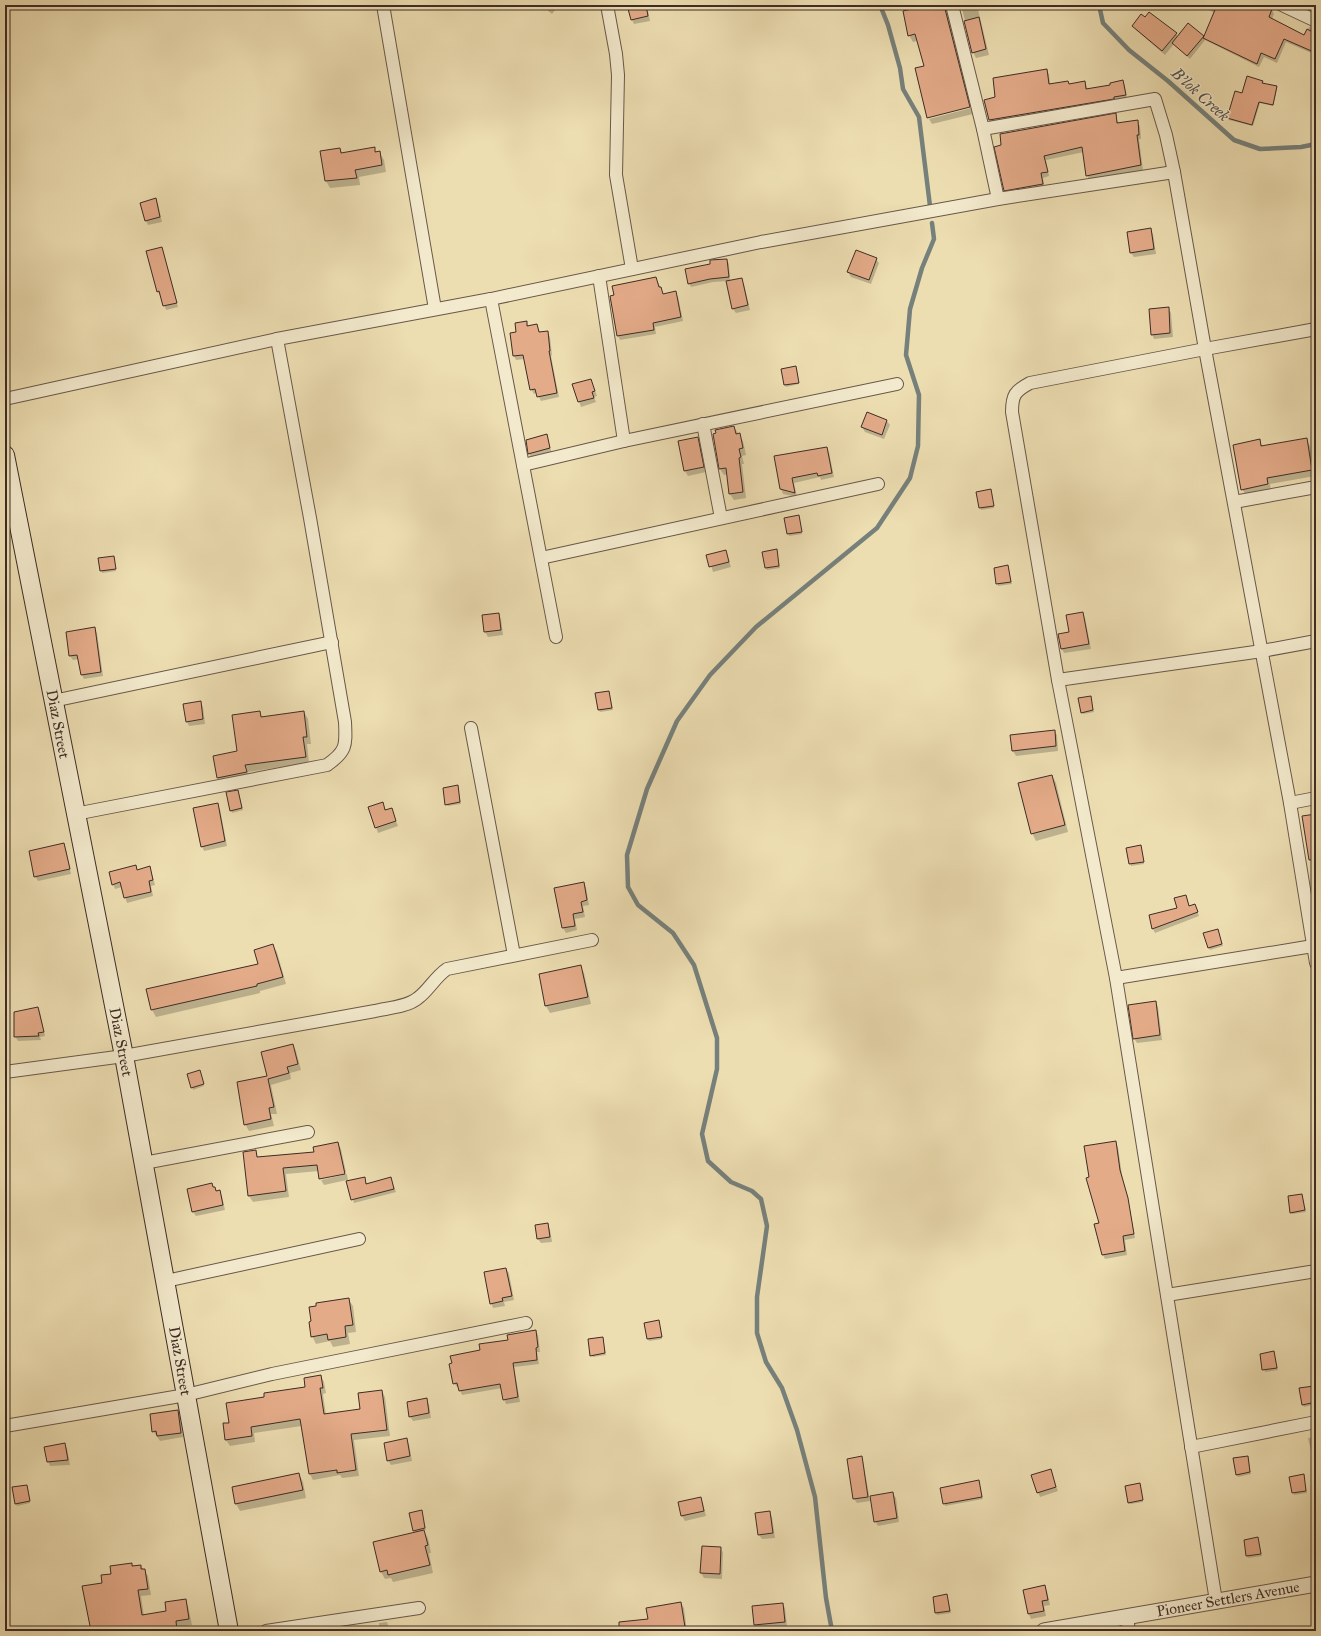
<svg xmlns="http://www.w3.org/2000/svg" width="1321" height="1636" font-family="'IM FELL Great Primer',serif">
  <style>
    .shadow { fill: #0003 }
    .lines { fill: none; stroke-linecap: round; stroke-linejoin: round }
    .stream { stroke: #76817c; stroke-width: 4.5 }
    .building { fill: #e4ab89; stroke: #3d2c26 }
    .minor-casing { stroke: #695849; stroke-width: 14 }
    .tertiary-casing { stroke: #695849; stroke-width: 17 }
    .secondary-casing { stroke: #3d2c26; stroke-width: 20 }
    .minor { stroke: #f3eacd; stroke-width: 12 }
    .tertiary { stroke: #f3eacd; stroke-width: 15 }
    .secondary { stroke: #f3eacd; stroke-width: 18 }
    .labels { text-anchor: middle; stroke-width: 3; stroke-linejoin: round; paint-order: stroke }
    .street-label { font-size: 15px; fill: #3d2c26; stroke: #f3eacd }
    .water-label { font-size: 16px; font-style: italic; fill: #55504a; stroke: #f3eacd }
  </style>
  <rect width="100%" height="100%" fill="#eddeb2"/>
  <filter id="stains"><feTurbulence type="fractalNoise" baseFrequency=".005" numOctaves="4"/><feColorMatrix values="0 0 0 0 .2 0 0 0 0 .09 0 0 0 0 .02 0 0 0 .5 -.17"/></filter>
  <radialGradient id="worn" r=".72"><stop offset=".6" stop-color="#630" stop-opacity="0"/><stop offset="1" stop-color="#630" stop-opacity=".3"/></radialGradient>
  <g class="shadow">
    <polygon points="541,5 561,5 559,5 552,14"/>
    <polygon points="628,5 647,5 650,21 634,24 632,20"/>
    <polygon points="909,5 952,5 948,10 971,106 929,117 929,118 916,69 925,67 917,41 913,42 909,35"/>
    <polygon points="959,5 979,5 977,5 989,55 976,58 973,52 961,5"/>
    <polygon points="1199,5 1261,5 1272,10 1274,14 1272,19 1305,36 1309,27 1316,29 1316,58 1316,55 1286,42 1277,63 1264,57 1259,67 1205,40 1190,59 1174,44 1165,55 1136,30 1133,26 1176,34 1178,37 1189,24 1204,37 1215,13"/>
    <polygon points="1308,5 1316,5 1316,6 1309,8"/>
    <polygon points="1046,70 1049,74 1050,85 1070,85 1085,82 1088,90 1111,86 1123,81 1125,86 1127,99 992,124 990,120 985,100 996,98"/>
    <polygon points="1262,82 1264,85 1276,87 1277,89 1273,106 1260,103 1253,126 1229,120 1228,118 1243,94"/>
    <polygon points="971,108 973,114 932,124 929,119"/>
    <polygon points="1115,115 1119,124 1137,122 1140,126 1141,139 1139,139 1143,170 1089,179 1087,175 1084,152 1046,160 1049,176 1043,178 1045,189 1007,194 1005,190 996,147"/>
    <polygon points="340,149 343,154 374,149 376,153 379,152 384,160 386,172 359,177 360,185 330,188 326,181 322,152"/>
    <polygon points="155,200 158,204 162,222 148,225 146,221"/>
    <polygon points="1150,229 1153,234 1156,254 1134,257 1131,253"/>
    <polygon points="161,248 178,307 166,310 161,295 160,295 158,292"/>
    <polygon points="876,259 879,263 871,284 851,277 848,272"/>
    <polygon points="727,260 729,264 730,281 741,279 744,284 750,310 736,313 733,309 727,281 713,282 691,287 689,283"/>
    <polygon points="656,278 664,295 675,292 678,297 683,321 655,327 656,334 620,340 618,336 611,296"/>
    <polygon points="1168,308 1171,313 1173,337 1154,339 1152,334"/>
    <polygon points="526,322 529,327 537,325 540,333 547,332 550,337 552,355 551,356 559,397 541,401 537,393 534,394 531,389 525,359 516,360 514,356 517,333"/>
    <polygon points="796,367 799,384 786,387 785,385"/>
    <polygon points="591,380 597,396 594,397 596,402 581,407 574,385"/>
    <polygon points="887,421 890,425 884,439 865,432 862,427"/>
    <polygon points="734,427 743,441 746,455 742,456 744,464 742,464 746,498 734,500 730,494 728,474 724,475 720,469"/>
    <polygon points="546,436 552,453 532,458 529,454"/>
    <polygon points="697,438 700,443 706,472 688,476 685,471 679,442"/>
    <polygon points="1259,440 1263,447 1307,440 1310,446 1315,476 1270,484 1271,491 1246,495 1242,489"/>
    <polygon points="827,448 829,452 834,477 821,480 820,477 794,483 797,497 783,494 781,489 775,457"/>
    <polygon points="991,491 994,508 981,510 977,493"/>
    <polygon points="799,518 802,534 789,536 785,519"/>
    <polygon points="726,551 731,567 713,572 708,555"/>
    <polygon points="777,552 780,568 767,570 766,568"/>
    <polygon points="114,557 116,571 102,573 99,559"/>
    <polygon points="1008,566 1012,584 998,586 995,569"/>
    <polygon points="1082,613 1085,618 1091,649 1064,653 1062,649"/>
    <polygon points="498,614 501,619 503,635 488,637 485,632 483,616"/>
    <polygon points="95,628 97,633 103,676 84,679 82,675 79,659 73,660 70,656"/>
    <polygon points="609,692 613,710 600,712 599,710"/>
    <polygon points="1091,699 1094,712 1083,714 1082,712"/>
    <polygon points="200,702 203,707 205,724 189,726 187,722"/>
    <polygon points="259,712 263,718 304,712 308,719 311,744 307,744 309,763 248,772 250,779 222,784 218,778 238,752"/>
    <polygon points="1054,731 1057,735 1058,751 1016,756 1013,751 1011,736"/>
    <polygon points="1052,776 1056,783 1068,832 1036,841 1032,833"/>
    <polygon points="458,789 461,804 448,806 446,804"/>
    <polygon points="238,791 243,810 232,813 227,793"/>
    <polygon points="382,803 386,811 391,809 398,826 378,833 369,808"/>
    <polygon points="217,804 220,809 227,846 204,851 202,846"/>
    <polygon points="64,844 66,849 71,874 38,881 35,876"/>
    <polygon points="1141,848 1144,864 1131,866 1127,849"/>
    <polygon points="135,866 138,871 150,867 155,885 151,886 153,896 127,903 122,887 115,889 113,884"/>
    <polygon points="583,883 586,887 589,905 583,906 585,917 575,919 577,930 566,933 563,928 555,888"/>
    <polygon points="1186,896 1190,907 1195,905 1199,916 1155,933 1153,929 1179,909"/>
    <polygon points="1218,930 1223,946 1210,950 1205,934"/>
    <polygon points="273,946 277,952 286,984 260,991 260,993 156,1017 152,1010 259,965"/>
    <polygon points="580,966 584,973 591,1004 550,1013 546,1006 540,975"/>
    <polygon points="1155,1002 1158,1007 1162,1040 1137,1043 1134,1038"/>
    <polygon points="38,1008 40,1012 45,1036 40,1037 41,1040 18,1041 15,1036"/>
    <polygon points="293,1045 296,1051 301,1070 290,1073 291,1079 271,1085 277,1114 271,1114 274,1126 249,1131 245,1124 268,1077"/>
    <polygon points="200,1073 204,1086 193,1090 188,1074"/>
    <polygon points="338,1143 341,1149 346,1172 321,1178 321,1180 319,1171 286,1174 289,1197 253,1202 249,1196 255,1151 258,1157 315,1153"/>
    <polygon points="1115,1143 1118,1147 1122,1175 1129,1204 1135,1238 1125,1240 1127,1255 1105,1259 1103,1255 1100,1224 1090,1178"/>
    <polygon points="347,1174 348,1181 364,1178 367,1184 391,1178 396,1192 354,1203 347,1180 324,1185 321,1180"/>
    <polygon points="215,1188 217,1192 220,1191 222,1196 225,1210 196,1216 193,1212"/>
    <polygon points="1302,1195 1306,1212 1292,1214 1291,1212"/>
    <polygon points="547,1224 550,1229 552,1242 541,1243 538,1239"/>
    <polygon points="506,1269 509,1273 514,1300 504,1302 505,1306 493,1308 491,1303"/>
    <polygon points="348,1299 353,1306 356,1332 348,1333 350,1344 333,1347 330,1341 316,1344 312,1336"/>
    <polygon points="659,1321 662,1339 649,1341 648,1339"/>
    <polygon points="535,1331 538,1335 540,1352 537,1352 539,1364 514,1367 520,1402 506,1404 504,1399 502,1388 462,1395 459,1387 457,1387 454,1383 481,1350"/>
    <polygon points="603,1340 606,1355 593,1357 591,1355"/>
    <polygon points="1274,1352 1278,1370 1265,1372 1261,1355"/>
    <polygon points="1316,1364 1316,1376 1314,1365"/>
    <polygon points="321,1376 324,1382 326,1393 323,1394 326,1415 361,1410 382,1391 385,1397 390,1436 354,1440 359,1476 342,1478 340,1475 313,1480 310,1474 302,1426 254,1433 255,1442 230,1446 226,1440 230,1423 266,1397 306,1388"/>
    <polygon points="1314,1389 1316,1404 1304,1407 1303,1405"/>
    <polygon points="426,1399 429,1404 431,1418 413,1421 410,1416"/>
    <polygon points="177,1411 180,1416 183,1437 160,1441 153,1431"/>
    <polygon points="1316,1437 1316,1455 1312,1456 1308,1438"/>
    <polygon points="406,1439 409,1444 412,1461 391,1465 388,1460"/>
    <polygon points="64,1444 67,1448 70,1465 50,1466 48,1461"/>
    <polygon points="861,1457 863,1461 870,1501 857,1503 854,1499 848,1460"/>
    <polygon points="1248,1459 1251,1474 1238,1477 1237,1475"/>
    <polygon points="1050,1470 1058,1491 1040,1497 1038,1492"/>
    <polygon points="299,1474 303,1482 306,1498 240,1511 236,1504"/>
    <polygon points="1290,1478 1304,1478 1307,1493 1294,1495"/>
    <polygon points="979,1481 983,1499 945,1506 941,1489"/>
    <polygon points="1140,1485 1143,1502 1130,1504 1129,1502"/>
    <polygon points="27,1488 30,1503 17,1506 16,1504"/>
    <polygon points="893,1494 896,1498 899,1522 878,1526 875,1521"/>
    <polygon points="700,1498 703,1503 706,1516 685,1521 682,1516 680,1503"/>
    <polygon points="769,1512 772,1517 775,1538 762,1539 759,1535"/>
    <polygon points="422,1514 426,1530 423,1530 428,1538 431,1553 429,1553 433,1573 393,1582 391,1578 385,1579 381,1572 415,1533 414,1530"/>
    <polygon points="1258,1538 1262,1556 1248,1558 1247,1556"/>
    <polygon points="703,1547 721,1548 723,1553 722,1579 704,1578 701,1573"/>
    <polygon points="132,1564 133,1567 141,1566 148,1576 151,1595 141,1596 144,1616 168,1612 185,1600 188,1606 192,1625 179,1627 179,1631 91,1631 103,1583 112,1575"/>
    <polygon points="1045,1587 1047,1591 1050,1605 1044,1606 1046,1616 1031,1619 1029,1614 1025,1590"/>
    <polygon points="947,1595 951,1613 937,1615 936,1613"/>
    <polygon points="681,1603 684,1608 687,1631 625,1631"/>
    <polygon points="782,1604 785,1608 787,1626 758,1630 755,1625 753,1607"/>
    <polygon points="387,1622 390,1631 379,1631 379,1623"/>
  </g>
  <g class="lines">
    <g class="stream">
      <polyline points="880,5 888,25 900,68 903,89 919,117 930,206"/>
      <polyline points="1099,5 1103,23 1129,50 1168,81 1234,140 1260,149 1301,147 1316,144"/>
      <polyline points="832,1631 826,1598 815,1497 797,1430 782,1388 766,1362 757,1333 757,1297 767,1226 761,1199 752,1191 731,1182 708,1161 702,1134 717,1069 717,1038 694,965 673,933 638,905 628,887 627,855 647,789 677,721 710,675 756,627 877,528 910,478 918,446 919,395 906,355 910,309 922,268 934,239 932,223"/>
    </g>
  </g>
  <g class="building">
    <polygon points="627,5 646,5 648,16 631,20"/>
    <polygon points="928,5 944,5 970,107 927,118 915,68 924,66 915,34 908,36 903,11"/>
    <polygon points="1217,5 1263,5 1272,9 1269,17 1304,35 1307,29 1316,34 1316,53 1284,39 1275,59 1261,53 1257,64 1203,38 1204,36 1187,56 1172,43 1188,23 1204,36"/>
    <polygon points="1149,12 1177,33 1162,51 1132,26 1141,14 1145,17"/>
    <polygon points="979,17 986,49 972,53 964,21"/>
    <polygon points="1047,69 1049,84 1068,81 1069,84 1085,81 1086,89 1110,85 1110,83 1123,80 1126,95 1114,97 1114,99 989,120 984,100 995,97 993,78"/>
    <polygon points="1247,76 1263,81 1262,83 1277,86 1273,105 1259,102 1252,125 1227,118 1235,91 1242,93"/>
    <polygon points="1116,113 1117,123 1138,120 1139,135 1137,135 1141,165 1086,176 1082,147 1044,156 1048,172 1041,173 1043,184 1004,191 994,147 1001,145 1000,134"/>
    <polygon points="375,147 375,152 380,151 382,165 355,170 357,178 325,181 320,151 340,148 341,153"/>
    <polygon points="156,198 160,217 145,221 140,203"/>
    <polygon points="1151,228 1154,249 1130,253 1127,232"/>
    <polygon points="162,247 177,303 163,306 159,291 157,292 146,251"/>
    <polygon points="856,250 877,258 869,280 847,272"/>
    <polygon points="727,259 729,277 710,279 688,284 685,269 710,264 710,260"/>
    <polygon points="656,277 659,287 661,287 663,294 676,291 681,317 653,323 654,330 617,336 610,296 614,295 612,286"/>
    <polygon points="742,278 748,305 732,309 726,281"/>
    <polygon points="1169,307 1170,333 1151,335 1149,309"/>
    <polygon points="527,321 527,326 537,324 539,332 548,331 550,351 549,351 557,393 537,397 535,389 530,390 523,355 513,356 510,333 516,332 515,323"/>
    <polygon points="796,366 799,383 784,385 781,369"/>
    <polygon points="591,379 595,391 592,392 594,398 578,402 572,384"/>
    <polygon points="867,412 887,420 882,435 861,427"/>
    <polygon points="734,426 736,434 740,433 743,448 739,449 741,457 739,458 743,492 729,494 726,468 719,469 713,434 716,433 715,430"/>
    <polygon points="547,434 550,448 528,454 526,440"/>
    <polygon points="698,437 704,467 684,471 678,441"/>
    <polygon points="1307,438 1312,470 1267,478 1268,484 1241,490 1233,445 1260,439 1261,446"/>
    <polygon points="827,447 832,473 818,476 817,473 792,478 795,493 780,489 774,456"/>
    <polygon points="991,489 994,506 979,508 976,492"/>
    <polygon points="799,515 802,532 787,534 784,518"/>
    <polygon points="777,549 779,566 765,568 762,552"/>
    <polygon points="726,550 729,562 709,567 706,555"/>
    <polygon points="114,556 116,569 100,571 98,558"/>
    <polygon points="1008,565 1011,582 996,584 994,568"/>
    <polygon points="1083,612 1089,644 1061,649 1058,634 1069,632 1066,615"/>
    <polygon points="499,613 501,630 484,632 482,615"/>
    <polygon points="95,627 101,672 81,675 77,655 69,656 66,632"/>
    <polygon points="609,691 612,708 598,710 595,693"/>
    <polygon points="1091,696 1093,710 1081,713 1078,698"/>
    <polygon points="201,701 203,719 186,722 183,704"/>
    <polygon points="260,711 261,717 304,711 307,737 303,737 306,757 245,765 247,772 217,778 213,756 237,751 232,715"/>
    <polygon points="1055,730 1056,746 1012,751 1010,735"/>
    <polygon points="1052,775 1065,825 1031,834 1018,783"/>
    <polygon points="458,785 460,802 445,805 443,788"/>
    <polygon points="238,790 242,808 230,811 226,792"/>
    <polygon points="383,802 385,810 392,808 396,821 375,828 368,807"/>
    <polygon points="218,803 225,841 201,847 193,808"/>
    <polygon points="1316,814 1316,860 1309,860 1302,816"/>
    <polygon points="64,843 70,869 34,877 29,851"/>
    <polygon points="1141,845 1144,862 1129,864 1126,848"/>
    <polygon points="136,865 137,870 150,866 153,880 149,881 151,892 124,898 120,882 112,885 109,872"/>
    <polygon points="584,882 587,900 581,902 583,912 573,914 575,926 562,928 554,888"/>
    <polygon points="1186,895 1189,906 1195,904 1198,912 1152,929 1149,915 1177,908 1174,898"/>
    <polygon points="1218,929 1222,944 1208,948 1203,933"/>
    <polygon points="273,944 283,977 257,984 257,986 151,1010 146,989 258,964 254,950"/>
    <polygon points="581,965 588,997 545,1006 539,974"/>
    <polygon points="1156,1001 1160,1035 1133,1039 1128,1005"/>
    <polygon points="38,1007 44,1032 38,1033 39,1036 14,1037 14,1012"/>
    <polygon points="293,1044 298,1064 287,1067 289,1073 268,1079 274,1107 269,1108 271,1119 244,1125 237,1082 267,1076 261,1052"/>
    <polygon points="200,1070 204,1084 191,1088 187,1074"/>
    <polygon points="1116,1141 1120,1170 1128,1198 1134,1234 1123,1236 1125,1251 1102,1255 1094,1224 1099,1223 1086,1178 1089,1177 1084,1146"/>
    <polygon points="338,1142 345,1174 319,1179 317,1165 283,1168 286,1191 248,1196 243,1152 256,1150 257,1157 314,1152 313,1147"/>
    <polygon points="365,1177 366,1184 391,1177 394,1189 351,1200 346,1181"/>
    <polygon points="212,1183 213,1187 215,1187 216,1191 220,1190 223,1205 192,1212 187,1189"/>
    <polygon points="1302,1194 1305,1210 1290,1213 1288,1196"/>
    <polygon points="548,1223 550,1237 537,1239 535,1225"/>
    <polygon points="506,1268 512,1296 502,1298 503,1301 490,1304 484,1272"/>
    <polygon points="349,1298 353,1325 345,1326 346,1337 328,1340 327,1334 311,1337 309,1322 311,1321 309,1307 316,1306 316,1303"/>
    <polygon points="659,1320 662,1337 647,1339 644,1323"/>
    <polygon points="536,1330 538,1347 536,1348 537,1360 513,1363 518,1397 503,1400 500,1384 459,1391 457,1383 453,1384 449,1364 452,1363 450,1356 480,1350 479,1344 508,1340 507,1335"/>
    <polygon points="603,1337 605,1353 590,1356 588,1339"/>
    <polygon points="1274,1351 1277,1368 1262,1370 1260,1354"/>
    <polygon points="321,1375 323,1388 320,1388 324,1414 360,1409 358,1393 382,1390 387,1430 351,1434 356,1470 337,1473 337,1470 309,1474 300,1419 251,1427 252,1436 225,1440 223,1423 229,1423 226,1403 264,1397 264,1393 305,1387 304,1378"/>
    <polygon points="1314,1386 1316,1402 1302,1405 1299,1388"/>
    <polygon points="427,1398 429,1413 409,1417 407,1402"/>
    <polygon points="178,1410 181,1433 157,1436 156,1431 152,1432 150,1414"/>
    <polygon points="407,1438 410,1456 387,1461 384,1443"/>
    <polygon points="65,1443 68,1460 47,1462 44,1447"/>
    <polygon points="862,1456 868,1497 853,1499 847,1459"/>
    <polygon points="1248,1456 1250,1472 1236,1475 1233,1458"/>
    <polygon points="1051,1469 1056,1487 1037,1493 1031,1475"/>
    <polygon points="299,1473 303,1490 235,1504 232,1487"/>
    <polygon points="1304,1474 1306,1491 1292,1493 1289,1477"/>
    <polygon points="979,1480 982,1497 943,1504 940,1488"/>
    <polygon points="1140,1483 1143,1500 1128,1503 1125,1486"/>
    <polygon points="27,1485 30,1501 15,1504 12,1487"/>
    <polygon points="893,1492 897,1518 874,1522 870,1496"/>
    <polygon points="701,1497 704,1511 681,1516 678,1502"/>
    <polygon points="422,1510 425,1528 413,1531 409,1513"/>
    <polygon points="770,1511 773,1533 758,1535 755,1513"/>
    <polygon points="424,1530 428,1545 425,1546 430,1565 388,1575 387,1570 380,1572 373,1542"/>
    <polygon points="1258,1537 1261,1554 1246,1556 1244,1540"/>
    <polygon points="702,1546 721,1547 720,1574 700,1573"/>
    <polygon points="132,1563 132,1566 141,1565 141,1569 145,1569 148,1589 138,1590 142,1615 166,1611 165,1602 186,1599 189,1619 176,1621 177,1631 91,1631 82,1586 102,1583 101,1575 111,1574 110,1566"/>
    <polygon points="1045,1585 1048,1600 1042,1601 1044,1611 1028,1614 1023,1590"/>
    <polygon points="947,1594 950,1611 935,1613 933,1597"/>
    <polygon points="681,1602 685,1627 680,1628 680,1631 619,1631 619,1622 648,1619 646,1608"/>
    <polygon points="783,1603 785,1622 754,1625 752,1606"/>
  </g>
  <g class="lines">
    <g class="minor-casing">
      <g id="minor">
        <polyline points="383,5 435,309"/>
        <polyline points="607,5 616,54 618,75 616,175 632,269"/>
        <polyline points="952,5 983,129 998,199"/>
        <polyline points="1282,5 1316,21"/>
        <polyline points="983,129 1155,99 1166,135 1174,172 1205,349 1290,803 1316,963"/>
        <polyline points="599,276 624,441"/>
        <polyline points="491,299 556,637"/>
        <polyline points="5,399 277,339 491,299 761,242 998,199 1174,172"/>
        <polyline points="703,424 721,518"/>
        <polyline points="523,465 624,441 897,384"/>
        <polyline points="1234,502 1316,487"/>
        <polyline points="541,558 878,484"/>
        <polyline points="1058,680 1262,651 1316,641"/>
        <polyline points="53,701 332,642"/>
        <polyline points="471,728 514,955"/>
        <polyline points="1290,803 1316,798"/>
        <path d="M75,814L327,765C347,751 346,745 345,722L310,518L277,339"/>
        <polyline points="1116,978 1313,946"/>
        <path d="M5,1072L124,1056L375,1011C388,1008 407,1007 418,998C429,990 435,977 447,969L592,940"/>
        <polyline points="144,1163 308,1132"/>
        <polyline points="166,1281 359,1239"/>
        <polyline points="1167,1295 1316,1271"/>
        <polyline points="5,1426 186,1395 272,1374 526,1323"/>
        <polyline points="1191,1447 1316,1422"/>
        <path d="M1216,1601L1116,978L1058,680L1012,412C1012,395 1015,391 1030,383L1205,349L1316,329"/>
        <polyline points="1127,1617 1129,1631"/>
        <polyline points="266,1631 419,1608"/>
      </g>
    </g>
    <g class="tertiary-casing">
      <polyline id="tertiary" points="1044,1631 1316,1584"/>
    </g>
    <g class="secondary-casing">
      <polyline id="secondary" points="5,455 124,1056 229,1631"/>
    </g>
    <use href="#minor" class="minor"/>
    <use href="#tertiary" class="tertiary"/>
    <use href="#secondary" class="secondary"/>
  </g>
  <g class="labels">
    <g class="street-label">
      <text transform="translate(58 724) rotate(79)" y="5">Diaz Street</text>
      <text transform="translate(121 1042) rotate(79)" y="5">Diaz Street</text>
      <text transform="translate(180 1361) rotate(80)" y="5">Diaz Street</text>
      <text transform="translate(1228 1599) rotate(-10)" y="5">Pioneer Settlers Avenue</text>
    </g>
    <g class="water-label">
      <text transform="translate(1201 94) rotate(42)" y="6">B'lok Creek</text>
    </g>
  </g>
  <rect width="1321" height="1636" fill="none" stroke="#eddeb2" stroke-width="20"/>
  <rect x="6" y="6" width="1309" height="1624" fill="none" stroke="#3d2c26" stroke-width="2"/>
  <rect x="10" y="10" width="1301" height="1616" fill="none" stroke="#3d2c26"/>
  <rect width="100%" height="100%" filter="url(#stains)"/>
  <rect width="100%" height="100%" fill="url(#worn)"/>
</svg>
